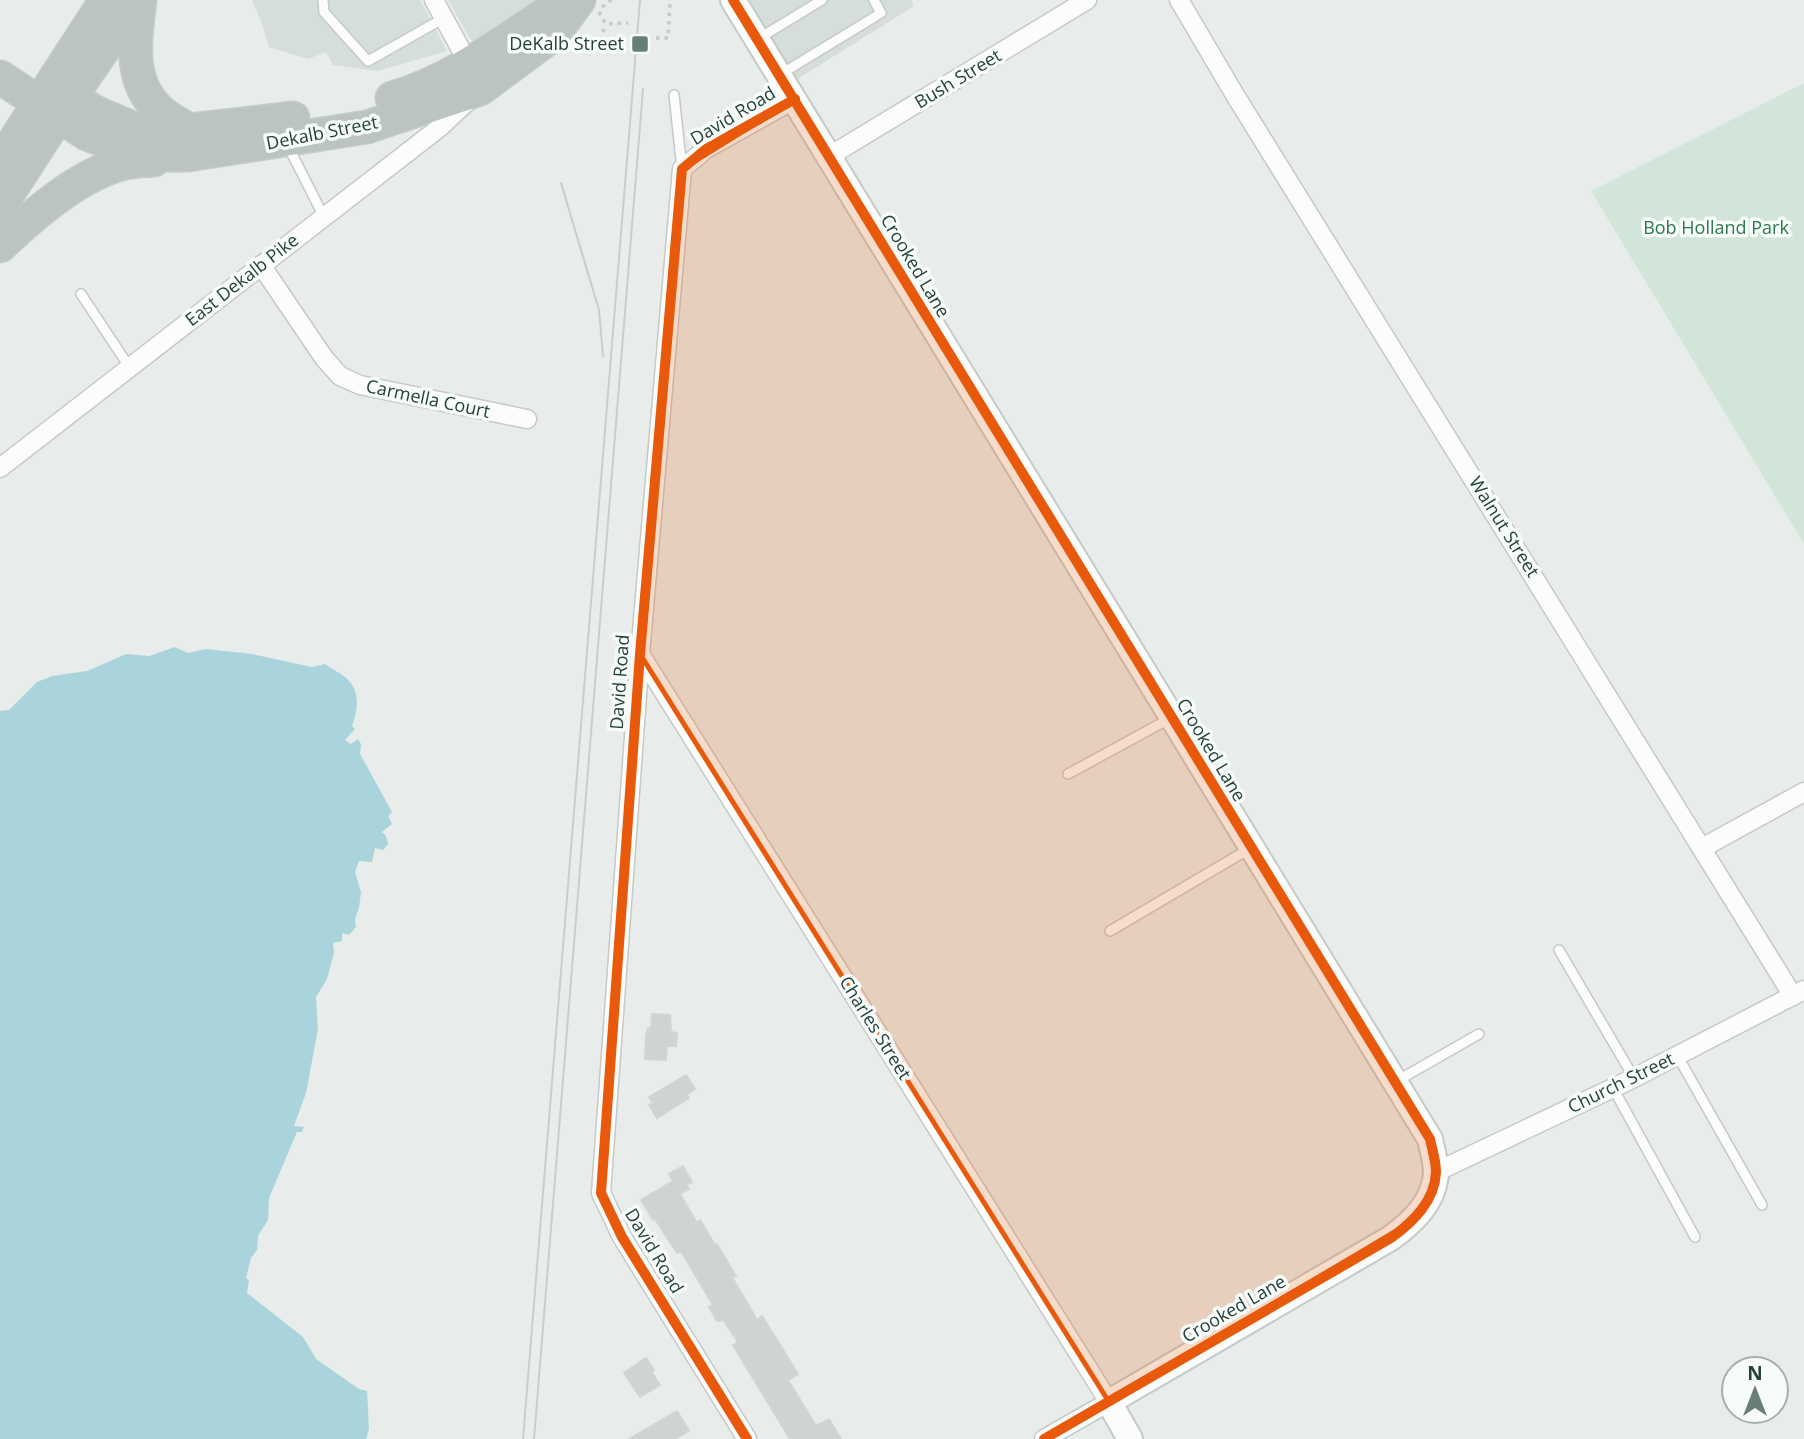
<svg xmlns="http://www.w3.org/2000/svg" width="1804" height="1439" font-family="'Open Sans',sans-serif">
  <style>
    .built { fill: #d6dedb }
    .green { fill: #d1e6d8 }
    .water { fill: #a9d4db }
    .building { fill: #cfd4d2; stroke: #d1d6d4; stroke-width: 2 }
    .lines { fill: none; stroke-linecap: round; stroke-linejoin: round }
    .lane-casing { stroke: #c5cac8; stroke-width: 12 }
    .street-casing { stroke: #c5cac8; stroke-width: 21 }
    .secondary-casing { stroke: #c3cbc8; stroke-width: 28 }
    .highway-casing { stroke: #c3ccc9; stroke-width: 35 }
    .path { stroke: #c3ccca; stroke-width: 3.5; stroke-dasharray: 3.5 5; stroke-linecap: butt }
    .lane { stroke: #fcfcfc; stroke-width: 9 }
    .street { stroke: #fcfcfc; stroke-width: 18 }
    .secondary { stroke: #fcfcfc; stroke-width: 24 }
    .highway { stroke: #bcc4c2; stroke-width: 32 }
    .tram { stroke: #c9cdcc; stroke-width: 2 }
    .cycleway-casing { stroke: #f7fbf9; stroke-width: 15 }
    .cycleway { stroke: #e8590c; stroke-width: 10 }
    .marked { fill: #e8590c; fill-opacity: 0.2; stroke: #e8590c; stroke-width: 5; stroke-linejoin: round }
    .poi-dot { fill: #697e78; stroke: #f7fbf9; stroke-width: 2.5 }
    .labels { text-anchor: middle; stroke-width: 7; stroke-linejoin: round; paint-order: stroke }
    .poi-label { font-size: 18px; fill: #24423a; stroke: #f7fbf9; text-anchor: end }
    .street-label { font-size: 18px; fill: #24423a; stroke: #f7fbf9 }
    .park-label { font-size: 18px; fill: #2d7a4b; stroke: #f7fbf9 }
  </style>
  <rect width="100%" height="100%" fill="#e8edeb"/>
  <g class="built">
    <polygon points="252,0 420,0 447,51 377,71 333,65 326,52 308,59 269,47 262,24"/>
    <polygon points="448,0 541,0 484,43 471,40"/>
    <polygon points="748,0 911,0 914,6 796,80"/>
  </g>
  <polygon class="green" points="1804,83 1804,544 1591,191"/>
  <path class="water" d="M175,647L188,653L206,649L252,654L312,667L325,664C331,669 339,672 345,677C361,690 358,709 352,726L355,729L345,740L351,744L358,739L361,744L360,754L392,812L388,816L392,824L382,832L386,836L388,844L383,850L375,848L372,862L359,861L355,872L361,892L359,908L355,919L356,927L349,935L342,933V941L333,943L334,953L327,979L316,997L318,1029L306,1093L294,1126L304,1127L302,1132H297L269,1198L268,1220L258,1236L257,1250L251,1258L246,1278L249,1280L247,1293L303,1337L316,1359L359,1389L367,1391L369,1429L366,1439H0V711L9,710L37,682L52,676L87,671L126,654L149,656Z"/>
  <g class="building">
    <polygon points="652,1014 670,1015 671,1032 677,1033 676,1046 667,1046 666,1060 645,1059 646,1036 648,1028 651,1028"/>
    <polygon points="686,1075 695,1089 687,1094 689,1098 657,1118 649,1105 653,1103 649,1097"/>
    <polygon points="683,1166 692,1182 686,1185 689,1189 680,1194 697,1223 700,1220 715,1245 717,1244 736,1276 732,1277 757,1320 762,1316 798,1374 788,1380 816,1426 829,1419 841,1439 790,1439 733,1345 738,1342 723,1320 717,1321 709,1307 713,1305 681,1251 677,1253 655,1219 653,1220 641,1200 673,1181 669,1174"/>
    <polygon points="646,1358 654,1370 652,1373 660,1385 640,1397 624,1373"/>
    <polygon points="677,1411 689,1431 675,1439 629,1439"/>
  </g>
  <g class="lines">
    <g class="lane-casing">
      <g id="lane">
        <polyline points="323,0 324,12 368,61 444,18"/>
        <polyline points="758,39 822,0"/>
        <polyline points="781,74 881,13 874,0"/>
        <polyline points="674,95 682,169"/>
        <polyline points="288,146 324,217"/>
        <polyline points="81,294 130,368"/>
        <polyline points="1068,774 1169,719"/>
        <polyline points="1110,931 1249,849"/>
        <polyline points="1559,950 1634,1078"/>
        <polyline points="1677,1055 1762,1205"/>
        <polyline points="1395,1082 1479,1034"/>
        <polyline points="1613,1088 1695,1237"/>
      </g>
    </g>
    <g class="street-casing">
      <g id="street">
        <polyline points="434,0 472,70"/>
        <polyline points="1179,0 1235,95 1793,996"/>
        <polyline points="828,157 1087,0"/>
        <polyline points="261,265 324,358 340,376 360,385 527,419"/>
        <polyline points="0,468 439,128 470,99"/>
        <polyline points="640,654 1109,1402 1044,1439"/>
        <polyline points="1702,848 1804,792"/>
        <polyline points="1436,1172 1634,1078 1804,990"/>
        <polyline points="747,1439 622,1237 601,1193 640,654 682,169 706,149 795,99"/>
      </g>
    </g>
    <g class="secondary-casing">
      <path id="secondary" d="M733,0L1430,1139C1432,1149 1436,1161 1436,1172C1435,1201 1413,1222 1391,1238L1109,1402L1130,1439"/>
    </g>
    <g class="highway-casing">
      <g id="highway">
        <path d="M140,1C135,38 128,80 158,109C166,118 179,124 190,130"/>
        <polyline points="0,77 87,134 144,155 188,155 367,127 480,89 553,35 579,0"/>
        <polyline points="51,86 99,114 142,132 190,130 293,118"/>
        <path d="M392,98C457,80 510,35 568,0"/>
        <polyline points="0,163 106,0"/>
        <polyline points="0,206 70,98 137,0"/>
        <path d="M0,246C33,215 77,176 121,164C132,161 143,161 154,160"/>
      </g>
    </g>
    <g class="path">
      <polyline points="602,7 611,0"/>
      <polyline points="599,12 606,24 628,23"/>
      <polyline points="656,38 668,38 670,3 672,0"/>
      <polyline points="597,48 606,24"/>
    </g>
    <use href="#lane" class="lane"/>
    <use href="#street" class="street"/>
    <use href="#secondary" class="secondary"/>
    <use href="#highway" class="highway"/>
    <g class="tram">
      <polyline points="561,183 599,310 603,356"/>
      <polyline points="523,1439 640,0"/>
      <polyline points="534,1439 643,89"/>
    </g>
    <g class="cycleway-casing">
      <g id="cycleway">
        <path d="M733,0L1430,1139C1432,1149 1436,1161 1436,1172C1435,1201 1413,1222 1391,1238L1044,1439"/>
        <polyline points="747,1439 622,1237 601,1193 640,654 682,169 706,149 795,99"/>
      </g>
    </g>
    <use href="#cycleway" class="cycleway"/>
  </g>
  <path class="marked" d="M795,99L1430,1139L1436,1172L1427,1201L1413,1221L1109,1402L640,654L682,169Z"/>
  <rect class="poi-dot" x="631" y="35" width="18" height="18" rx="3.5"/>
  <g class="labels">
    <g class="poi-label">
      <text x="624" y="50">DeKalb Street</text>
    </g>
    <g class="street-label">
      <text transform="translate(958 79) rotate(-31)" y="6">Bush Street</text>
      <text transform="translate(733 116) rotate(-31)" y="6">David Road</text>
      <text transform="translate(322 133) rotate(-11)" y="6">Dekalb Street</text>
      <text transform="translate(915 266) rotate(59)" y="6">Crooked Lane</text>
      <text transform="translate(242 280) rotate(-38)" y="6">East Dekalb Pike</text>
      <text transform="translate(428 399) rotate(12)" y="6">Carmella Court</text>
      <text transform="translate(1504 527) rotate(58)" y="6">Walnut Street</text>
      <text transform="translate(620 682) rotate(-86)" y="6">David Road</text>
      <text transform="translate(1211 750) rotate(59)" y="6">Crooked Lane</text>
      <text transform="translate(875 1028) rotate(58)" y="6">Charles Street</text>
      <text transform="translate(1621 1083) rotate(-26)" y="6">Church Street</text>
      <text transform="translate(654 1251) rotate(59)" y="6">David Road</text>
      <text transform="translate(1234 1309) rotate(-30)" y="6">Crooked Lane</text>
    </g>
    <g class="park-label">
      <text x="1716" y="234">Bob Holland Park</text>
    </g>
  </g>
  <g transform="translate(1755 1390)"><circle r="33" fill="#f7fbf9" stroke="#a3b1ad" stroke-width="2"/>
  <path d="M0-5L12 26L0 18L-12 26Z" fill="#697e78"/>
  <text y="-10" font-size="19" font-weight="bold" text-anchor="middle" fill="#24423a">N</text>
  </g>
</svg>
